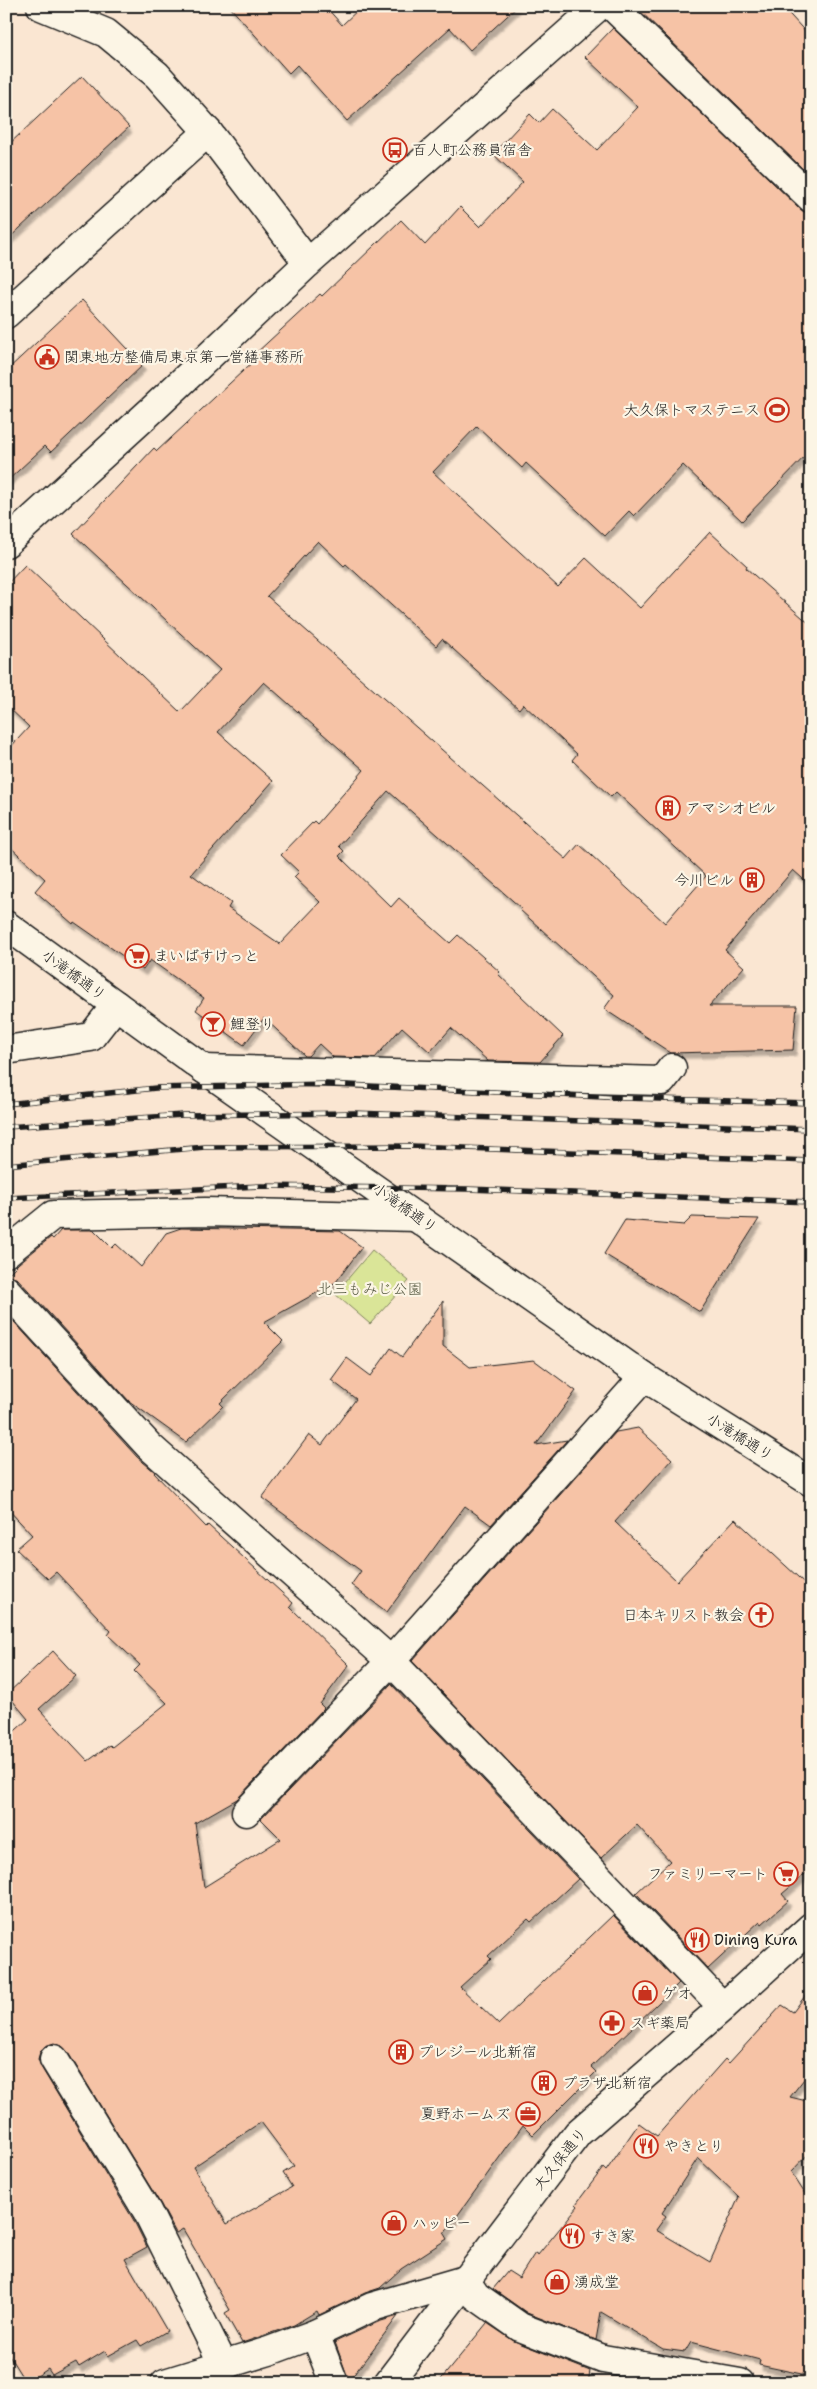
<svg xmlns="http://www.w3.org/2000/svg" width="817" height="2389" font-family="'Shantell Sans','Klee One',sans-serif">
  <style>
    .green { fill: #dae598; stroke: #7b805a }
    .building { fill: #f6c3a6; stroke: #1c1c1c; fill-rule: evenodd; filter: url(#shadow) }
    .lines { fill: none; stroke-linecap: round; stroke-linejoin: round }
    .street-casing { stroke: #1c1c1c; stroke-width: 31 }
    .secondary-casing { stroke: #1c1c1c; stroke-width: 31 }
    .street { stroke: #fcf5e5; stroke-width: 28 }
    .secondary { stroke: #fcf5e5; stroke-width: 28 }
    .rail-casing { stroke: #1c1c1c; stroke-width: 5.5 }
    .rail { stroke: #fcf5e5; stroke-width: 4; stroke-dasharray: 11; stroke-linecap: butt }
    .labels { text-anchor: middle; stroke-width: 4.5; stroke-linejoin: round; paint-order: stroke }
    .poi-label { font-size: 15px; fill: #1c1c1c; stroke: #fcf5e5; text-anchor: start }
    .street-label { font-size: 15px; fill: #1c1c1c; stroke: #fcf5e5 }
    .park-label { font-size: 15px; fill: #555841; stroke: #fcf5e5 }
  </style>
  <defs>
    <filter id="shadow"><feDropShadow dx="3" dy="5.5" stdDeviation="1" flood-color="#0004"/></filter>
  </defs>
  <rect width="100%" height="100%" fill="#fae6d2"/>
  <filter id="ink" filterUnits="userSpaceOnUse"><feTurbulence type="fractalNoise" baseFrequency=".02" numOctaves="2"/><feDisplacementMap in="SourceGraphic" scale="10" xChannelSelector="R" yChannelSelector="G"/><feConvolveMatrix kernelMatrix="1 2 1 2 8 2 1 2 1" color-interpolation-filters="sRGB"/></filter>
  <g filter="url(#ink)">
    <polygon class="green" points="372,1250 409,1281 370,1324 335,1294"/>
    <g class="building">
      <polygon points="229,6 325,6 342,25 362,6 518,6 470,50 450,28 347,121 297,65 289,73"/>
      <polygon points="635,6 782,6 811,38 811,161 803,169"/>
      <path d="M613,28L800,209L811,217V450L742,521L683,465L634,516L629,511L605,536L526,463L522,468L477,426L433,472L558,587L586,558L640,608L710,532L747,566L746,568L811,625V886L793,870L725,950L744,967L709,1006H797L793,1050L671,1053L604,1009L614,995L520,910L521,908L388,791L339,846L344,851L339,856L391,907L399,898L450,943L458,935L500,972L498,974L563,1036L540,1062L488,1061L451,1028L430,1052L402,1027L375,1058L333,1057L319,1044L308,1056H305L264,1018L244,1045L196,1010L204,998L150,960L143,970L74,922L73,924L35,891L45,879L6,843V752L29,727L6,705V585L25,565L180,712L220,670L73,534L154,448L157,451L258,357L255,354L320,294L322,296L401,220L425,245L460,207L480,227L523,182L493,154L530,114L539,123L552,109L597,150L638,107L585,57ZM318,541L344,566L346,564L436,646L442,639L519,709L523,704L577,754L572,760L611,797L616,792L706,876L665,923L579,844L566,859L267,596ZM264,682L364,770L317,824L314,821L281,855L299,872L294,877L320,902L280,944L228,908L231,903L191,874L273,781L218,732Z"/>
      <polygon points="82,76 129,127 6,241 6,147"/>
      <polygon points="82,300 143,365 51,452 45,446 6,482 6,371"/>
      <polygon points="692,1217 759,1219 700,1312 604,1254 625,1220 684,1225"/>
      <polygon points="181,1228 340,1231 362,1247 336,1282 264,1322 283,1341 220,1403 223,1406 186,1442 129,1401 18,1279 7,1275 19,1263 51,1237 53,1239 61,1230 94,1230 112,1248 116,1244 141,1267 166,1233"/>
      <polygon points="443,1301 443,1346 470,1367 534,1360 576,1391 536,1445 567,1440 491,1525 465,1506 387,1612 351,1585 361,1571 262,1498 309,1435 322,1445 356,1399 331,1380 347,1358 371,1376 391,1348 402,1357"/>
      <path d="M6,1313L137,1457L155,1472L154,1473L206,1527L208,1525L293,1603L290,1607L349,1665L320,1704L324,1708L237,1799L195,1823L204,1887L281,1839L261,1819L391,1684L578,1879L531,1922L528,1919L488,1956L491,1959L460,1987L499,2024L613,1915L679,1983L591,2067L596,2072L533,2135L523,2125L444,2234L447,2239L401,2269L380,2288L365,2293L319,2315L317,2311L294,2325L242,2343L225,2313L230,2310L183,2229L176,2233L160,2203L67,2051L62,2046L54,2043L45,2046L40,2052L38,2059L41,2067L133,2219L147,2247L125,2259L167,2331L141,2346L137,2340L108,2356L105,2351L79,2367L76,2362L52,2375L48,2369L26,2383L6,2351V1739L28,1719L7,1694L53,1651L76,1676L39,1709L88,1761L110,1745L112,1747L167,1703L134,1671L140,1665L108,1635L111,1631L56,1572L48,1579L16,1549L32,1535L6,1507ZM261,2122L294,2166L283,2173L292,2187L227,2224L193,2167Z"/>
      <polygon points="638,1428 672,1459 615,1522 677,1581 735,1519 811,1589 811,1869 782,1894 788,1901 762,1924 760,1921 708,1969 636,1893 670,1861 637,1825 601,1858 412,1661 616,1432"/>
      <path d="M811,1988V2070L790,2097L811,2102V2151L791,2172L811,2203V2376L759,2365L760,2360L691,2342L685,2352L663,2349L601,2312L596,2340L527,2313L493,2289L508,2271L519,2278L535,2253L538,2255L578,2206L576,2204L603,2168L606,2171L639,2123L657,2136L725,2059L729,2063L782,2005L793,2012ZM698,2158L739,2197L710,2262L656,2230L666,2216L662,2213Z"/>
      <polygon points="398,2316 349,2381 335,2342 378,2322"/>
      <polygon points="487,2323 514,2341 590,2371 588,2383 438,2383"/>
    </g>
    <g class="lines">
      <g class="street-casing">
        <g id="street">
          <polyline points="612,6 811,198"/>
          <polyline points="6,314 208,132"/>
          <polyline points="204,1069 662,1081 672,1068"/>
          <polyline points="6,1253 53,1215 205,1212 417,1217"/>
          <polyline points="6,1290 149,1446 391,1661 723,2007"/>
          <polyline points="246,1812 391,1661 644,1377"/>
          <polyline points="54,2059 147,2211 224,2366"/>
          <polyline points="315,2334 334,2383"/>
          <polyline points="165,2383 269,2351 315,2334 372,2307 465,2280 476,2296 520,2327 603,2359 740,2383"/>
        </g>
      </g>
      <g class="secondary-casing">
        <g id="secondary">
          <polyline points="41,6 106,33 157,75 208,132 308,263"/>
          <polyline points="6,543 153,409 308,263 599,6"/>
          <polyline points="6,925 204,1069 644,1377 811,1482"/>
          <polyline points="6,1050 91,1037 116,1005"/>
          <polyline points="388,2383 578,2133 723,2007 811,1927"/>
        </g>
      </g>
      <use href="#street" class="street"/>
      <use href="#secondary" class="secondary"/>
      <g class="rail-casing">
        <g id="rail">
          <polyline points="6,1104 156,1088 327,1084 623,1098 811,1103"/>
          <polyline points="6,1127 183,1115 354,1113 811,1129"/>
          <polyline points="6,1165 205,1147 412,1146 811,1161"/>
          <polyline points="6,1198 261,1186 467,1189 811,1202"/>
        </g>
      </g>
      <use href="#rail" class="rail"/>
    </g>
  </g>
  <defs>
    <g id="bus-ring" transform="scale(1.25)"><circle r="9.5" fill="#fcf5e5" stroke="#c8321e" stroke-width="1.5"/><path d="M-5-6H5V4H4V6H2V4H-2V6H-4V4H-5ZM-3.5-4V0h7V-4ZM-3.5 1.2v1.5H-2V1.2ZM2 1.2v1.5H3.5V1.2Z" fill="#c8321e"/></g>
    <g id="civic-ring" transform="scale(1.25)"><circle r="9.5" fill="#fcf5e5" stroke="#c8321e" stroke-width="1.5"/><path d="M-.6-6.5H3V-4.5H.6V-3L4-1V1h2V6H-6V1h2V-1L-.6-3ZM-1.2 2.5V6h2.4V2.5Z" fill="#c8321e"/></g>
    <g id="stadium-ring" transform="scale(1.25)"><circle r="9.5" fill="#fcf5e5" stroke="#c8321e" stroke-width="1.5"/><path d="M0-5a6.5 5 0 1 0 0 10a6.5 5 0 1 0 0-10ZM-3.5-1.8h7v3.6h-7Z" fill="#c8321e"/></g>
    <g id="building-ring" transform="scale(1.25)"><circle r="9.5" fill="#fcf5e5" stroke="#c8321e" stroke-width="1.5"/><path d="M-4-6H4V6H1V3H-1V6H-4ZM-2.5-4.3h1.7v1.8h-1.7ZM.8-4.3h1.7v1.8H.8ZM-2.5-1h1.7V.8h-1.7ZM.8-1h1.7V.8H.8Z" fill="#c8321e"/></g>
    <g id="supermarket-ring" transform="scale(1.25)"><circle r="9.5" fill="#fcf5e5" stroke="#c8321e" stroke-width="1.5"/><path d="M-6-5.5h2.5l.6 2H6L4.5 2H-2.5L-4.4-4H-6ZM-1.5 3.2a1.3 1.3 0 1 0 .1 0ZM3 3.2a1.3 1.3 0 1 0 .1 0Z" fill="#c8321e"/></g>
    <g id="bar-ring" transform="scale(1.25)"><circle r="9.5" fill="#fcf5e5" stroke="#c8321e" stroke-width="1.5"/><path d="M-6-5H6L.8 .8V4.5H3.5V6h-7V4.5H-.8V.8Z" fill="#c8321e"/></g>
    <g id="church-ring" transform="scale(1.25)"><circle r="9.5" fill="#fcf5e5" stroke="#c8321e" stroke-width="1.5"/><path d="M-1.2-6h2.4v3.5h3.3v2.4h-3.3V6h-2.4V-.1h-3.3v-2.4h3.3Z" fill="#c8321e"/></g>
    <g id="restaurant-ring" transform="scale(1.25)"><circle r="9.5" fill="#fcf5e5" stroke="#c8321e" stroke-width="1.5"/><path d="M-5-6h1v4h1v-4h1v4h1v-4h1v5L-1.5 .5V6h-2V.5L-5-1ZM5-6V6H3V1.5H1.5Q1.5-4 5-6Z" fill="#c8321e"/></g>
    <g id="shop-ring" transform="scale(1.25)"><circle r="9.5" fill="#fcf5e5" stroke="#c8321e" stroke-width="1.5"/><path d="M-5-2.5h2.3a2.7 3.5 0 0 1 5.4 0H5L5.5 6h-11ZM-1.5-2.5h3a1.5 2.3 0 0 0-3 0Z" fill="#c8321e"/></g>
    <g id="pharmacy-ring" transform="scale(1.25)"><circle r="9.5" fill="#fcf5e5" stroke="#c8321e" stroke-width="1.5"/><path d="M-2-6h4v4h4v4h-4v4h-4v-4h-4v-4h4Z" fill="#c8321e"/></g>
    <g id="office-ring" transform="scale(1.25)"><circle r="9.5" fill="#fcf5e5" stroke="#c8321e" stroke-width="1.5"/><path d="M-6-3h4V-5.5h4V-3h4V5H-6ZM-1-4.5V-3h2v-1.5ZM-6 0V1H6V0Z" fill="#c8321e"/></g>
  </defs>
  <g fill-rule="evenodd">
    <use href="#bus-ring" x="395" y="150"/>
    <use href="#civic-ring" x="47" y="357"/>
    <use href="#stadium-ring" x="777" y="410"/>
    <use href="#building-ring" x="668" y="808"/>
    <use href="#building-ring" x="752" y="880"/>
    <use href="#supermarket-ring" x="137" y="956"/>
    <use href="#bar-ring" x="213" y="1024"/>
    <use href="#church-ring" x="761" y="1615"/>
    <use href="#supermarket-ring" x="786" y="1874"/>
    <use href="#restaurant-ring" x="697" y="1940"/>
    <use href="#shop-ring" x="645" y="1993"/>
    <use href="#pharmacy-ring" x="612" y="2023"/>
    <use href="#building-ring" x="401" y="2052"/>
    <use href="#building-ring" x="544" y="2083"/>
    <use href="#office-ring" x="528" y="2114"/>
    <use href="#restaurant-ring" x="646" y="2146"/>
    <use href="#shop-ring" x="394" y="2223"/>
    <use href="#restaurant-ring" x="572" y="2236"/>
    <use href="#shop-ring" x="557" y="2282"/>
  </g>
  <g class="labels">
    <g class="poi-label">
      <text x="412" y="155">百人町公務員宿舎</text>
      <text x="64" y="362">関東地方整備局東京第一営繕事務所</text>
      <text x="760" y="415" text-anchor="end">大久保トマステニス</text>
      <text x="686" y="813">アマシオビル</text>
      <text x="734" y="885" text-anchor="end">今川ビル</text>
      <text x="154" y="961">まいばすけっと</text>
      <text x="230" y="1029">鯉登り</text>
      <text x="744" y="1620" text-anchor="end">日本キリスト教会</text>
      <text x="768" y="1879" text-anchor="end">ファミリーマート</text>
      <text x="714" y="1945">Dining Kura</text>
      <text x="662" y="1998">ゲオ</text>
      <text x="630" y="2028">スギ薬局</text>
      <text x="418" y="2057">プレジール北新宿</text>
      <text x="562" y="2088">プラザ北新宿</text>
      <text x="510" y="2119" text-anchor="end">夏野ホームズ</text>
      <text x="664" y="2151">やきとり</text>
      <text x="412" y="2228">ハッピー</text>
      <text x="590" y="2241">すき家</text>
      <text x="574" y="2287">湧成堂</text>
    </g>
    <g class="street-label">
      <text transform="translate(74 975) rotate(36)" y="5">小滝橋通り</text>
      <text transform="translate(405 1208) rotate(35)" y="5">小滝橋通り</text>
      <text transform="translate(740 1437) rotate(32)" y="5">小滝橋通り</text>
      <text transform="translate(560 2159) rotate(-51)" y="5">大久保通り</text>
    </g>
    <g class="park-label">
      <text x="370" y="1294">北三もみじ公園</text>
    </g>
  </g>
  <rect width="817" height="2389" fill="none" stroke="#fcf5e5" stroke-width="25"/>
  <rect x="12" y="12" width="792" height="2364" fill="none" stroke="#1c1c1c" stroke-width="2" filter="url(#ink)"/>
</svg>
